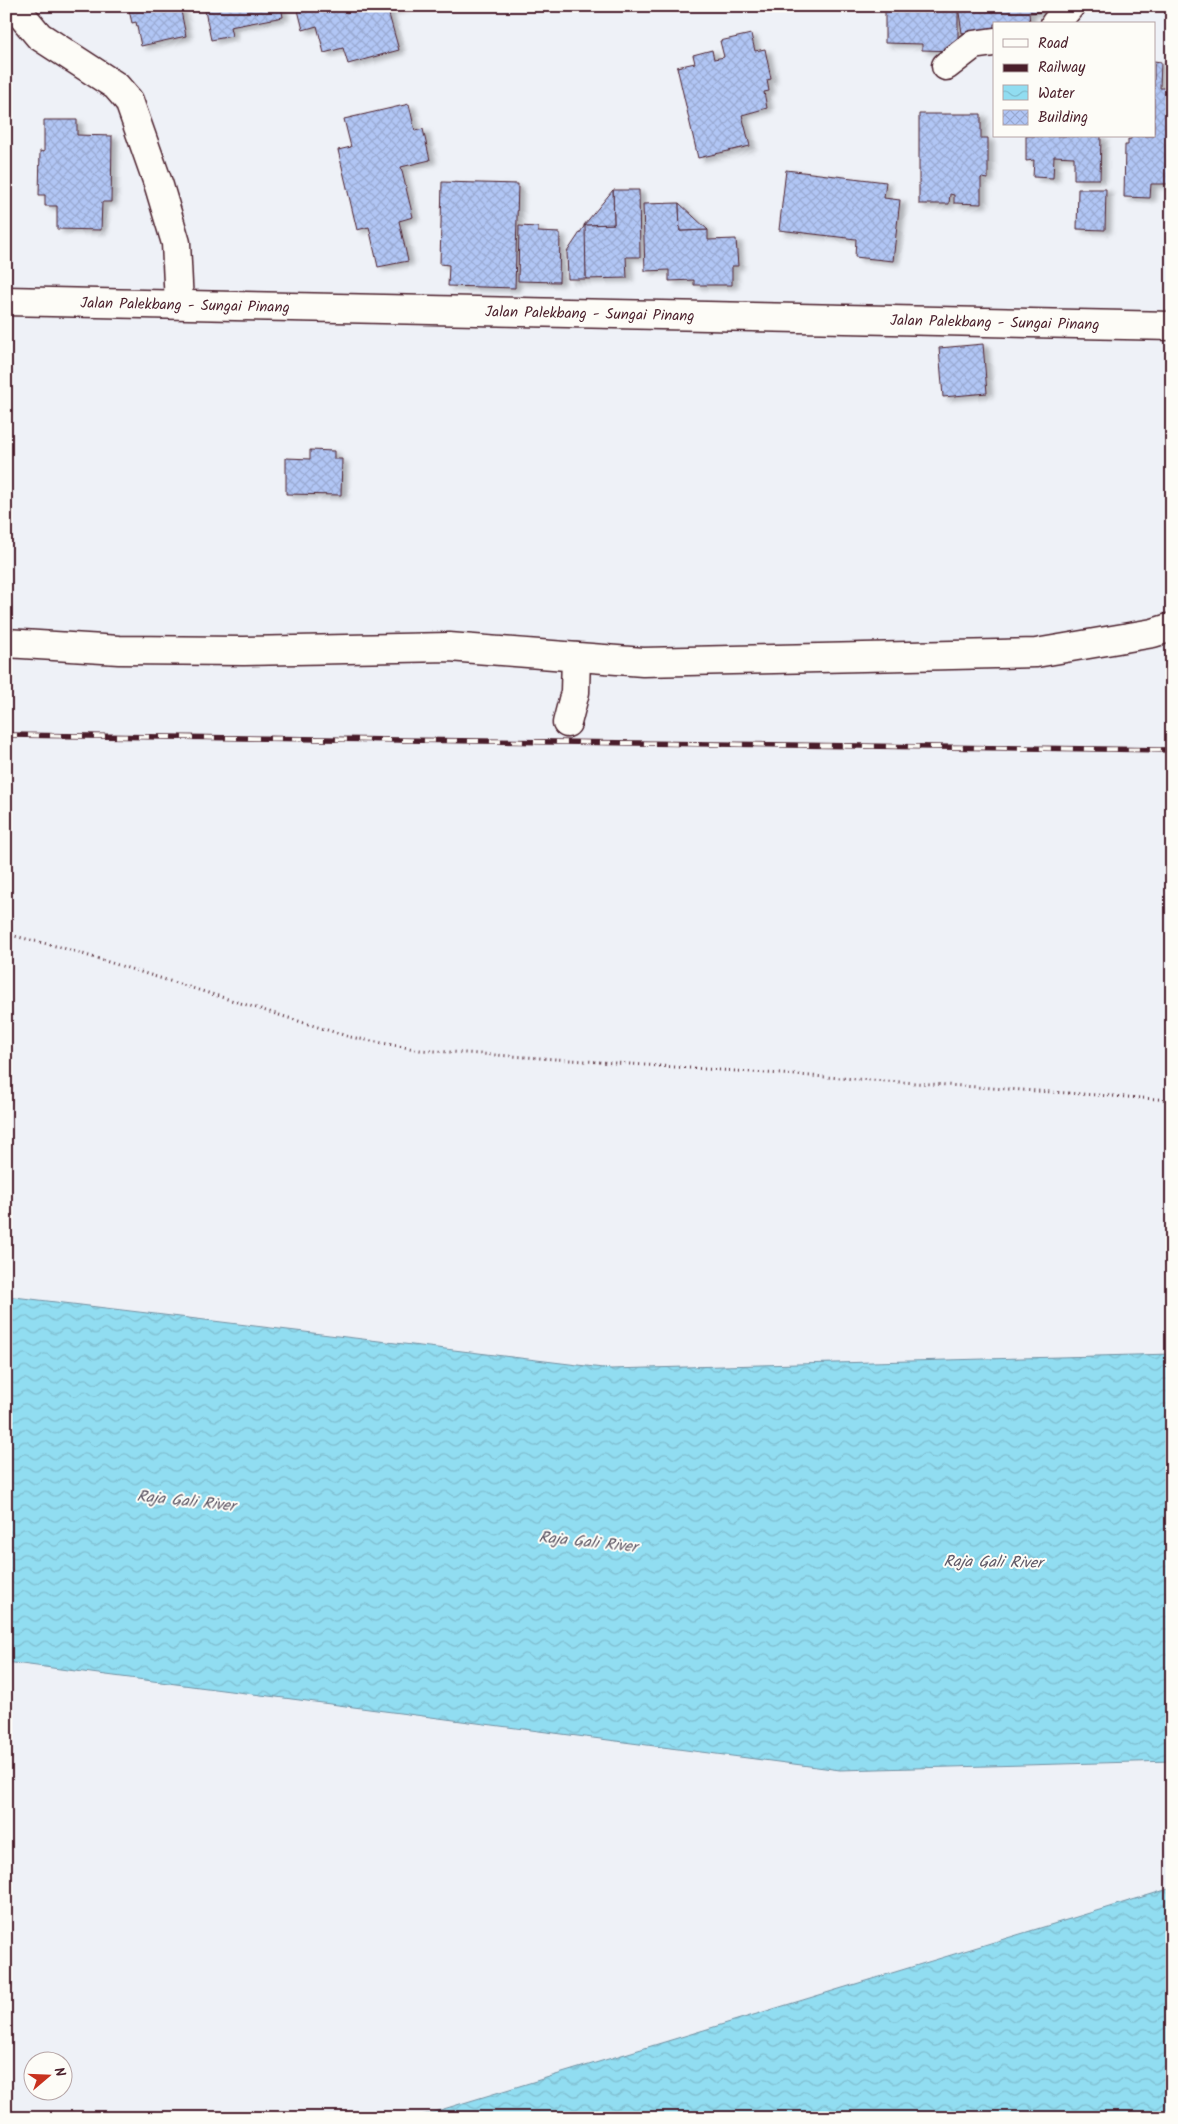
<svg xmlns="http://www.w3.org/2000/svg" width="1178" height="2124" font-family="Kalam,sans-serif">
  <style>
    .water { fill: url(#water-waves); stroke: #7591a2 }
    .building { fill: url(#building-cross-hatch); stroke: #4a1f2b; filter: url(#shadow) }
    .lines { fill: none; stroke-linecap: round; stroke-linejoin: round }
    .minor-casing { stroke: #4a1f2b; stroke-width: 31 }
    .path { stroke: #4a1f2b; stroke-width: 3; stroke-dasharray: 1 4; stroke-linecap: butt }
    .minor { stroke: #fdfcf7; stroke-width: 28 }
    .rail-casing { stroke: #4a1f2b; stroke-width: 5.5 }
    .rail { stroke: #fdfcf7; stroke-width: 4; stroke-dasharray: 11; stroke-linecap: butt }
    .labels { text-anchor: middle; stroke-width: 4; stroke-linejoin: round; paint-order: stroke }
    .street-label { font-size: 15px; fill: #4a1f2b; stroke: #fdfcf7 }
    .water-label { font-size: 16px; font-style: italic; fill: #5f5866; stroke: #fdfcf7 }
  </style>
  <defs>
    <pattern id="water-waves" width="16" height="10" patternUnits="userSpaceOnUse" patternTransform="scale(1.25)"><rect width="16" height="10" fill="#91ddf1"/><path d="M0 5q4-4 8 0t8 0" fill="none" stroke="#7fbdcf"/></pattern>
    <pattern id="building-cross-hatch" width="8" height="8" patternUnits="userSpaceOnUse" patternTransform="scale(1.25)"><rect width="8" height="8" fill="#b1c6f5"/><path d="M0 0l8 8M0 8l8-8" fill="none" stroke="#9aaad2"/></pattern>
    <filter id="shadow"><feDropShadow dx="5.5" dy="3" stdDeviation="2.5" flood-color="#0004"/></filter>
  </defs>
  <rect width="100%" height="100%" fill="#eef1f7"/>
  <filter id="ink" filterUnits="userSpaceOnUse"><feTurbulence type="fractalNoise" baseFrequency=".02" numOctaves="2"/><feDisplacementMap in="SourceGraphic" scale="10" xChannelSelector="R" yChannelSelector="G"/><feConvolveMatrix kernelMatrix="1 2 1 2 8 2 1 2 1" color-interpolation-filters="sRGB"/></filter>
  <g filter="url(#ink)">
    <g class="water">
      <polygon points="6,1296 611,1369 1172,1354 1172,1761 840,1770 6,1662"/>
      <polygon points="1172,1888 1172,2118 414,2118"/>
    </g>
    <g class="building">
      <polygon points="128,6 180,6 186,36 141,46 136,22 132,23"/>
      <polygon points="204,6 281,6 283,17 230,27 232,36 211,40"/>
      <polygon points="297,6 408,6 388,11 399,50 348,64 343,48 324,53 317,26 303,30"/>
      <polygon points="885,6 953,6 953,9 958,9 958,51 922,50 922,44 885,43"/>
      <polygon points="958,6 1040,6 1041,12 1029,13 1030,24 994,24 994,29 962,33"/>
      <polygon points="751,34 755,51 765,49 771,79 767,80 769,91 764,92 767,108 742,115 750,146 698,158 677,67 695,63 693,55 712,50 714,59 724,57 720,41"/>
      <polygon points="1154,61 1161,62 1160,88 1172,88 1172,184 1151,184 1150,198 1124,197 1125,145 1128,145 1128,139 1131,139 1131,136 1154,136"/>
      <polygon points="409,104 415,131 423,129 430,160 401,167 413,217 399,221 408,261 378,267 369,227 357,230 338,150 351,147 344,119"/>
      <polygon points="919,114 981,114 981,138 988,138 988,179 981,178 981,204 954,203 954,195 950,194 949,204 919,204"/>
      <polygon points="44,120 77,120 77,135 112,136 111,202 102,202 101,230 57,229 57,206 45,206 45,195 39,195 40,151 44,152"/>
      <polygon points="1026,136 1101,136 1100,179 1074,179 1074,157 1054,156 1053,178 1033,177 1034,160 1026,161"/>
      <polygon points="786,170 886,182 884,198 900,200 893,261 855,257 856,239 779,230"/>
      <polygon points="442,182 518,184 515,288 448,286 449,265 440,264"/>
      <polygon points="1078,189 1106,189 1105,230 1077,229"/>
      <polygon points="613,190 639,190 640,257 626,257 627,278 586,279 584,225 614,224"/>
      <polygon points="613,190 614,224 584,225"/>
      <polygon points="679,203 680,231 708,230 708,240 736,239 738,266 732,266 732,285 694,285 694,280 669,281 669,270 645,271 643,204"/>
      <polygon points="679,203 708,230 680,231"/>
      <polygon points="585,225 586,279 568,279 567,252"/>
      <polygon points="519,226 538,227 538,232 560,233 559,282 518,281"/>
      <polygon points="983,344 987,393 943,397 939,348"/>
      <polygon points="310,450 334,451 334,459 342,459 341,495 286,494 286,458 310,459"/>
    </g>
    <g class="lines">
      <g class="minor-casing">
        <g id="minor">
          <polyline points="14,6 39,36 116,86 129,101 159,186 176,243 179,304"/>
          <polyline points="1055,24 1070,6"/>
          <polyline points="946,66 973,45 994,42"/>
          <path id="s1" d="M6,301L1172,326"/>
          <polyline points="6,643 119,650 243,651 449,647 643,662 1036,653 1153,633 1172,627"/>
          <polyline points="567,723 575,692 576,657"/>
        </g>
      </g>
      <polyline class="path" points="6,934 60,947 350,1037 420,1050 1172,1100"/>
      <use href="#minor" class="minor"/>
      <g class="rail-casing">
        <polyline id="rail" points="6,735 1172,750"/>
      </g>
      <use href="#rail" class="rail"/>
    </g>
  </g>
  <g class="labels">
    <g class="street-label">
      <text dy="5" stroke="none"><textPath href="#s1" startOffset="179">Jalan Palekbang - Sungai Pinang</textPath></text>
      <text dy="5" stroke="none"><textPath href="#s1" startOffset="584">Jalan Palekbang - Sungai Pinang</textPath></text>
      <text dy="5" stroke="none"><textPath href="#s1" startOffset="989">Jalan Palekbang - Sungai Pinang</textPath></text>
    </g>
    <g class="water-label">
      <text transform="translate(186 1500) rotate(6)" y="6">Raja Gali River</text>
      <text transform="translate(588 1541) rotate(6)" y="6">Raja Gali River</text>
      <text transform="translate(993 1561) rotate(1)" y="6">Raja Gali River</text>
    </g>
  </g>
  <rect width="1178" height="2124" fill="none" stroke="#fdfcf7" stroke-width="25"/>
  <rect x="12" y="12" width="1153" height="2099" fill="none" stroke="#4a1f2b" stroke-width="2" filter="url(#ink)"/>
  <rect x="993" y="22" width="162" height="115" fill="#fdfcf7" stroke="#b5a4a5"/>
  <rect x="1003" y="39" width="25" height="8" fill="#fdfcf7" stroke="#b5a4a5"/>
  <text x="1038" y="48" font-size="15" fill="#4a1f2b">Road</text>
  <rect x="1003" y="64" width="25" height="8" fill="#4a1f2b" stroke="#b5a4a5"/>
  <text x="1038" y="72" font-size="15" fill="#4a1f2b">Railway</text>
  <rect x="1003" y="85" width="25" height="15" fill="url(#water-waves)" stroke="#b5a4a5"/>
  <text x="1038" y="98" font-size="15" fill="#4a1f2b">Water</text>
  <rect x="1003" y="110" width="25" height="15" fill="url(#building-cross-hatch)" stroke="#b5a4a5"/>
  <text x="1038" y="122" font-size="15" fill="#4a1f2b">Building</text>
  <g transform="translate(48 2076) rotate(71)"><circle r="24" fill="#fdfcf7" stroke="#b5a4a5"/>
  <path d="M0-4L9 19L0 12L-9 19Z" fill="#c8321e"/>
  <text y="-8" font-size="14" font-weight="bold" text-anchor="middle" fill="#4a1f2b">N</text>
  </g>
</svg>
